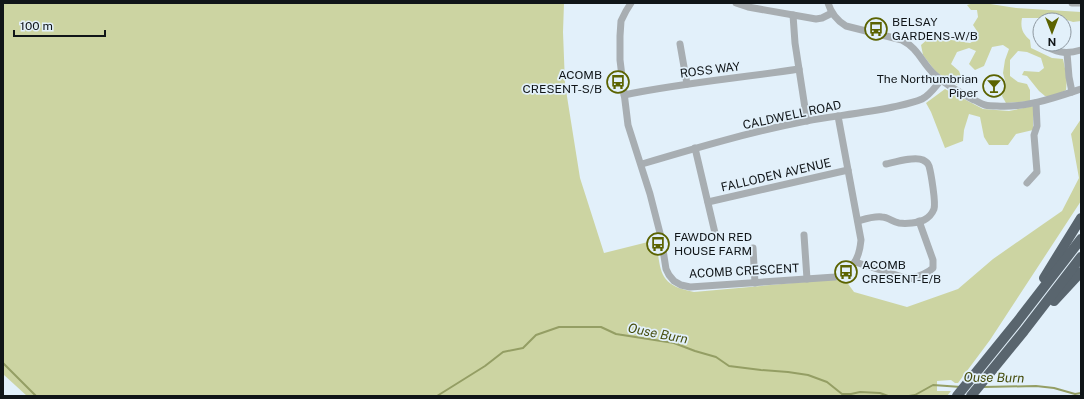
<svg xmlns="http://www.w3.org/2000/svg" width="1084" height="399" font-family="'Public Sans',sans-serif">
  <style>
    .green { fill: #ccd4a2 }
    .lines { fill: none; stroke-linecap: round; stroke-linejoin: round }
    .stream { stroke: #949e64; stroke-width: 2 }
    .minor { stroke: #a8aeb2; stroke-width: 7 }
    .highway { stroke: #59656e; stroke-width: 10 }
    .labels { text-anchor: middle; stroke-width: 3.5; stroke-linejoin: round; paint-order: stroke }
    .poi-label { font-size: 12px; fill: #101518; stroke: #e2f0fa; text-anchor: start }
    .street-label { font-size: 12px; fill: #101518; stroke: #e2f0fa }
    .water-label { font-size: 13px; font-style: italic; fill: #464d0d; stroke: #e2f0fa }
  </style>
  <rect width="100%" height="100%" fill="#e2f0fa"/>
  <g class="green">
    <path d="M3,3H564L563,32L565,84L580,178L604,253L656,240C661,272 658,285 694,292L838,279L843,277L854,292L907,307L958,289L993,259L1062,211L1079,178L1071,134L1081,119V201L990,340L958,383H955L951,380L937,381V391H951L947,396H27L4,375L3,372Z"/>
    <path d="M974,3H984L1016,8L1081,12V21L1073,22L1061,18H1022C1020,28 1023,34 1030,40L1031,48L1052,58L1063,59L1067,78L1066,90L1055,96H1045L1039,91L1027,76L1022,75L1024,71L1039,72L1044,68L1041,58L1027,52L1018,51L1010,60V76L1018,82L1027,84L1030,90V101L1006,103L1002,96L1006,84L1003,73L1005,60L1009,49L1003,45L992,47L984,66L975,70L969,64L976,51L969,48L957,52L951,64L959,71L962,79L957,85L936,72L923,55L921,45L929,38L945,39L970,43L977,39V31L973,25L978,17L977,10H971L967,5Z"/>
    <polygon points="945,89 983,109 1009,111 1033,106 1033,130 1016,134 1008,145 989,145 984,137 980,117 969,114 964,130 963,141 945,148 931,112 926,103"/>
  </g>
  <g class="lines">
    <g class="stream">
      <polyline points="3,363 36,396"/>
      <polyline points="983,387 1036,386 1054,388 1075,394 1081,393"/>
      <polyline points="437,396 485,366 503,352 523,348 536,335 559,327 601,327 616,334 674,343 695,351 716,357 729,366 761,370 788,372 808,375 827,382 842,394 851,394 860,392 880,393 888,396"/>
      <polyline points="909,396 915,395 933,385 961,387"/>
    </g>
    <g class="minor">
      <path d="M631,3L626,11L621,21L620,36V60L628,125L650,194L661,237L666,269L669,275L674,281L681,285L690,287L835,277C853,268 859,261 861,240L838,116"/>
      <polyline points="736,3 748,7 816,19 822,18 832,13"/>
      <path d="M828,3C831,13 836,20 846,26L902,40C918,48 922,63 935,75C947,85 960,93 974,100C977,101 981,104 985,105C989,106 993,106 997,106C1026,108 1054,98 1081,89"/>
      <polyline points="1072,3 1081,3"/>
      <polyline points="793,15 795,43 807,121"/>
      <polyline points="680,44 687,84"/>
      <path d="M1041,44C1056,52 1064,55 1081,50"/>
      <polyline points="1067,53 1069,77 1072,92"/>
      <path d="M624,95C682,83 741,78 799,69"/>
      <polyline points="695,148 715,233"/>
      <path d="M642,164C696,148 750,132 806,121C835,116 864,113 893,107C902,105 913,103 922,99C930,95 935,87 941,80"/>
      <polyline points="1027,183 1037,172 1034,135 1037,126 1036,103"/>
      <polyline points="708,202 848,170"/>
      <path d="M858,221C865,219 874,216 882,217C888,217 893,222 899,223C906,224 918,223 924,220C928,218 932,214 934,209C936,203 931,173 929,166C928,163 925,161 923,160C915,156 895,162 886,164"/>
      <polyline points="804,235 807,279"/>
      <polyline points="753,248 755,283"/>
      <path d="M855,262L909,279C917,277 927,274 933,268V260L919,221"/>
    </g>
    <g class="highway">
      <polyline points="1044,278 1081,218"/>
      <polyline points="1054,301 1081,272"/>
      <polyline points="957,396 1017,322 1081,239"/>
      <polyline points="971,396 1024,331 1081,257"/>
    </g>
  </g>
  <defs>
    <g id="bus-ring" transform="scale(1.15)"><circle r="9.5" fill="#e2f0fa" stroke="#5b6301" stroke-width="1.5"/><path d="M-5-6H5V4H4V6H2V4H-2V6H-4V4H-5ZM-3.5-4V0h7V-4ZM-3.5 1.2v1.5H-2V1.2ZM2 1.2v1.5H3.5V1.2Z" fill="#5b6301"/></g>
    <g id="bar-ring" transform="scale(1.15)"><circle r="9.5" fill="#e2f0fa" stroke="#5b6301" stroke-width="1.5"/><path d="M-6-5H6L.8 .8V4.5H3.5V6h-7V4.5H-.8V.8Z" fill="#5b6301"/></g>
  </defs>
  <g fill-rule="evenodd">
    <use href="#bus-ring" x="876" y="29"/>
    <use href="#bus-ring" x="618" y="82"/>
    <use href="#bar-ring" x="994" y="86"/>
    <use href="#bus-ring" x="658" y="244"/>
    <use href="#bus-ring" x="846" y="272"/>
  </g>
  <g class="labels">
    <g class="poi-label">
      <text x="892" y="26">BELSAY<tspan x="892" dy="14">GARDENS-W/B</tspan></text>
      <text x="602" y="79" text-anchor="end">ACOMB<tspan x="602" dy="14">CRESENT-S/B</tspan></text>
      <text x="978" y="83" text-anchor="end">The Northumbrian<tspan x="978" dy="14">Piper</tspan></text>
      <text x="674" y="241">FAWDON RED<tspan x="674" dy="14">HOUSE FARM</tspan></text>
      <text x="862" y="269">ACOMB<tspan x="862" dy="14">CRESENT-E/B</tspan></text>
    </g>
    <g class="street-label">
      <text transform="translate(710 70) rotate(-7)" y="4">ROSS WAY</text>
      <text transform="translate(792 115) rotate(-12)" y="4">CALDWELL ROAD</text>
      <text transform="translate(776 175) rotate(-13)" y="4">FALLODEN AVENUE</text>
      <text transform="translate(744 271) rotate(-3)" y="4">ACOMB CRESCENT</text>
    </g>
    <g class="water-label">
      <text transform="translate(658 333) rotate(11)" y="5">Ouse Burn</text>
      <text transform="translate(994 377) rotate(1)" y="5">Ouse Burn</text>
    </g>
  </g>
  <rect width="1084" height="399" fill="none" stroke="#101518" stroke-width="8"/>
  <g transform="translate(1052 32) rotate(180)"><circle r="19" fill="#e2f0fa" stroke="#8e98a0"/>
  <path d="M0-3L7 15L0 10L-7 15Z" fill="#5b6301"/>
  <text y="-6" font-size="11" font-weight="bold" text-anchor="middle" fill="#101518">N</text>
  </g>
  <path d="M14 30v6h91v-6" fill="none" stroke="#101518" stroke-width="2"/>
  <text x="20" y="30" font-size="12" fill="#101518" stroke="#e2f0fa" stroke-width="3" paint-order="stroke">100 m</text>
</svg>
